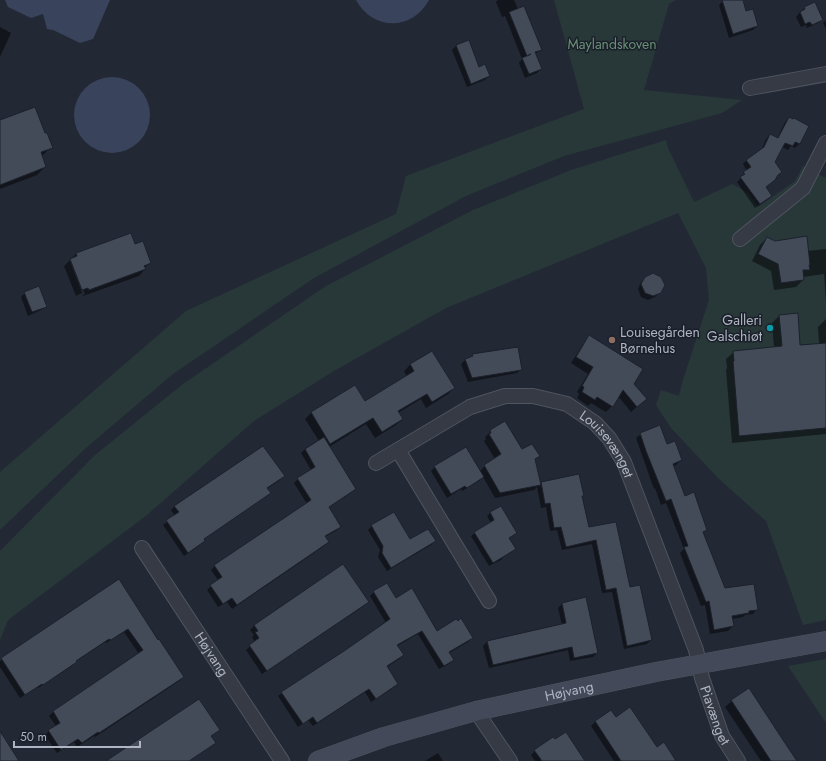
<svg xmlns="http://www.w3.org/2000/svg" width="826" height="761" font-family="Jost,sans-serif">
  <style>
    .green { fill: #283839 }
    .water { fill: #39445c }
    .shadow { fill: #0007; fill-rule: evenodd }
    .building { fill: #434b59; stroke: #1c212c }
    .lines { fill: none; stroke-linecap: round; stroke-linejoin: round }
    .street-casing { stroke: #4f5560; stroke-width: 16 }
    .secondary-casing { stroke: #4f5560; stroke-width: 20 }
    .street { stroke: #353a45; stroke-width: 14 }
    .secondary { stroke: #434958; stroke-width: 19 }
    .culture-dot { fill: #0f9aa8; stroke: #1a1f2a; stroke-width: 1.5 }
    .education-dot { fill: #8d6e63; stroke: #1a1f2a; stroke-width: 1.5 }
    .labels { text-anchor: middle; stroke-width: 3; stroke-linejoin: round; paint-order: stroke }
    .park-label { font-size: 14px; fill: #699076; stroke: #1a1f2a }
    .poi-label { font-size: 14px; fill: #afb5c2; stroke: #1a1f2a; text-anchor: end }
    .street-label { font-size: 14px; fill: #afb5c2; stroke: #1a1f2a }
  </style>
  <rect width="100%" height="100%" fill="#222834"/>
  <g class="green">
    <polygon points="554,0 676,0 669,4 644,90 742,100 722,113 564,156 466,196 314,278 173,374 87,447 0,530 0,472 186,311 396,214 406,176 584,109"/>
    <polygon points="666,140 668,148 694,202 732,184 747,192 758,207 795,181 803,166 826,178 826,620 803,625 766,521 718,478 671,428 656,405 661,390 679,396 683,380 709,300 706,268 678,213 446,308 334,371 254,421 147,515 8,620 0,640 0,551 95,455 183,384 326,286 473,210 571,170"/>
    <polygon points="826,659 826,723 788,666"/>
  </g>
  <g class="water">
    <polygon points="5,0 110,0 93,39 80,43 53,30 47,29 43,14 31,18 8,7"/>
    <path d="M356,0H429C412,31 373,31 356,0Z"/>
    <circle cx="112" cy="115" r="38"/>
  </g>
  <g class="shadow">
    <polygon points="498,0 514,0 518,9 541,50 535,54 541,69 537,73 525,78 519,63 522,59 505,16 502,17 496,2"/>
    <polygon points="726,0 742,0 746,13 757,26 753,30 729,38 719,5 723,1"/>
    <polygon points="815,4 822,19 818,23 807,28 806,25 801,27 796,17 804,8"/>
    <polygon points="826,20 826,29 823,23"/>
    <polygon points="0,27 11,33 0,57"/>
    <polygon points="468,41 479,68 489,76 485,80 467,87 452,50 456,46"/>
    <polygon points="789,118 808,127 799,144 795,148 791,146 788,150 782,147 774,162 776,177 774,180 766,187 771,195 767,199 755,208 737,182 741,178 740,177 747,171 743,164 747,160 761,151 766,139 770,135 777,139 785,122"/>
    <polygon points="0,121 45,135 51,147 41,157 45,167 37,175 0,189"/>
    <path d="M131,234L135,245L150,263L144,268L145,269L139,276L83,296L82,293L76,296L64,266L76,254ZM72,260L85,294L83,295L70,261Z"/>
    <polygon points="767,238 775,242 807,251 826,249 826,303 824,274 803,277 803,280 796,287 774,290 771,271 752,261 760,245"/>
    <polygon points="646,278 660,292 655,297 648,300 641,297 638,289 641,282"/>
    <polygon points="25,293 46,306 41,310 28,316 21,297"/>
    <polygon points="780,315 799,346 819,344 818,327 826,319 826,434 732,443 726,370 727,368 726,359 734,352 774,348 772,323"/>
    <polygon points="590,337 633,384 646,399 631,412 618,396 612,406 606,412 591,403 588,406 577,398 579,394 577,392 588,374 571,363 584,343"/>
    <polygon points="432,352 454,388 448,394 426,408 421,399 398,413 402,419 396,425 375,438 366,424 329,447 355,489 351,493 328,507 339,527 336,531 324,537 328,542 324,546 232,609 227,602 218,607 207,590 218,580 211,570 215,566 307,504 294,483 298,479 311,470 301,453 305,449 319,441 305,419 311,413 355,387 364,403 407,377 404,371 410,365"/>
    <polygon points="473,355 521,369 517,373 468,382 461,364 465,360 470,358"/>
    <polygon points="491,431 522,451 539,456 534,460 539,485 541,483 579,475 583,496 581,498 588,529 615,523 629,588 651,640 647,644 624,649 612,592 602,593 592,544 562,550 557,530 550,531 546,507 541,508 537,487 534,490 495,498 483,477 479,481 462,491 461,489 447,498 431,471 435,467 480,471 485,466 495,459 484,441 486,439 485,437"/>
    <polygon points="641,434 666,445 681,460 676,465 673,466 684,497 706,530 702,534 724,590 757,609 753,614 745,615 743,617 732,619 733,626 728,631 710,634 705,605 701,606 680,553 684,549 666,503 661,505 655,488 654,489 636,438"/>
    <polygon points="284,476 280,480 267,489 269,493 265,497 203,539 204,541 200,545 184,556 163,525 175,516 171,510 175,506"/>
    <polygon points="500,507 516,533 508,539 504,556 501,560 489,566 471,536 475,533 491,523 487,516 490,513"/>
    <polygon points="393,513 410,541 435,541 431,545 387,571 378,557 380,550 368,530 372,526"/>
    <polygon points="343,566 368,602 364,606 262,674 246,650 255,642 252,637 254,635 250,630 254,626"/>
    <polygon points="119,581 158,641 183,677 179,681 95,737 94,736 77,747 74,742 57,753 45,735 49,731 56,726 49,716 53,712 139,654 124,632 106,643 105,642 75,662 76,662 72,666 38,688 37,687 20,698 0,667 0,661"/>
    <polygon points="374,592 396,599 436,632 472,638 468,642 449,653 453,660 449,664 439,669 418,634 397,646 403,655 399,659 387,667 397,684 393,688 371,702 365,692 313,726 308,720 298,727 278,696 282,693 386,623 370,596"/>
    <polygon points="562,604 597,653 593,657 570,661 568,650 489,668 483,646 487,642 562,625 558,608"/>
    <polygon points="749,690 796,761 761,761 725,707 732,701"/>
    <polygon points="615,718 656,748 675,761 614,761 591,726 595,722"/>
    <polygon points="535,751 583,761 535,761 531,755"/>
    <polygon points="438,753 443,761 425,761"/>
  </g>
  <g class="building">
    <polygon points="722,0 743,0 746,11 753,9 758,26 733,34"/>
    <polygon points="815,2 823,20 812,25 810,22 805,24 800,12 805,9 804,7"/>
    <polygon points="524,6 542,50 535,52 542,69 529,74 522,58 531,54 527,56 509,12"/>
    <polygon points="469,40 479,67 485,64 490,76 471,84 456,45"/>
    <polygon points="35,107 45,133 47,133 53,148 41,152 46,167 0,185 0,120"/>
    <polygon points="789,117 793,119 794,118 809,126 800,144 795,142 793,146 785,143 775,162 782,172 778,175 775,180 766,187 772,196 760,204 740,177 745,174 743,172 751,167 746,160 764,147 770,134 778,138"/>
    <polygon points="131,233 135,244 143,241 151,263 144,266 146,269 89,290 88,288 82,290 70,259 77,256 76,253"/>
    <polygon points="807,236 810,265 809,265 810,270 803,270 804,280 781,283 778,264 758,254 767,237 775,241"/>
    <polygon points="653,273 661,277 665,285 661,293 653,296 645,293 641,284 645,277"/>
    <polygon points="39,286 47,307 32,312 24,292"/>
    <polygon points="798,313 800,345 826,343 826,428 739,436 733,361 734,361 733,351 782,346 779,315"/>
    <polygon points="589,335 643,369 634,384 647,399 637,407 623,390 613,407 597,397 595,400 582,392 584,387 582,386 593,367 576,357"/>
    <polygon points="518,347 522,370 472,378 465,359 473,356 472,354"/>
    <polygon points="432,351 455,388 432,402 427,394 398,411 403,419 382,432 373,418 330,444 311,412 355,385 365,401 414,371 410,364"/>
    <polygon points="505,421 522,449 532,444 540,456 535,459 541,485 500,493 484,465 501,454 489,434 491,433 490,430"/>
    <polygon points="660,425 667,444 675,441 682,460 673,464 685,496 694,492 707,530 703,532 725,588 754,584 758,610 749,611 749,613 732,616 734,626 714,630 709,601 706,602 684,547 688,546 671,499 666,501 646,451 640,433"/>
    <polygon points="324,437 356,489 329,507 341,527 325,536 329,542 237,605 232,598 223,604 210,585 222,577 214,565 311,500 297,478 315,467 305,449"/>
    <polygon points="263,446 285,476 267,488 271,493 204,539 205,541 188,553 166,520 179,512 174,506"/>
    <polygon points="466,447 484,477 467,488 465,486 451,494 434,466"/>
    <polygon points="579,474 584,496 582,496 589,527 616,522 630,587 640,585 652,640 627,646 616,588 606,590 596,540 566,547 561,527 554,528 550,503 545,504 541,482"/>
    <polygon points="501,506 517,533 509,538 516,549 493,563 474,532 494,520 490,512"/>
    <polygon points="394,512 410,539 428,529 436,541 391,568 382,553 383,546 371,525"/>
    <polygon points="343,564 369,602 267,671 249,645 259,638 255,632 258,631 254,625"/>
    <polygon points="119,579 158,640 159,639 184,677 99,733 98,732 82,743 78,739 61,750 48,730 60,723 53,711 143,650 128,629 111,640 109,639 76,661 77,662 43,685 42,684 25,695 1,658"/>
    <polygon points="387,583 396,598 412,588 437,631 456,619 458,621 461,618 473,638 449,652 454,660 444,666 422,631 397,645 404,655 387,666 398,684 376,699 369,689 317,723 313,717 303,724 281,692 344,651 390,619 373,591"/>
    <polygon points="586,597 598,653 574,658 572,647 493,665 487,641 566,623 562,603"/>
    <polygon points="749,688 783,740 797,761 771,761 731,700"/>
    <polygon points="199,699 220,730 211,736 216,743 189,761 106,761"/>
    <polygon points="630,707 657,747 664,742 676,761 621,761 595,721 611,710 616,717"/>
    <polygon points="0,731 19,761 0,761"/>
    <polygon points="566,732 585,761 542,761 534,750 553,737 555,739"/>
  </g>
  <g class="lines">
    <g class="street-casing">
      <g id="street">
        <polyline points="750,88 826,74"/>
        <polyline points="740,239 803,188 826,143"/>
        <polyline points="398,450 489,601"/>
        <path id="s1" d="M376,463L470,407L505,396H533L567,404L595,423L609,438L624,462L696,650L702,678L722,736L738,761"/>
        <path id="s2" d="M142,548L282,761"/>
        <polyline points="476,711 510,761"/>
      </g>
    </g>
    <g class="secondary-casing">
      <g id="secondary">
        <path id="s3" d="M318,761L384,737L476,711L656,672L826,641"/>
      </g>
    </g>
    <use href="#street" class="street"/>
    <use href="#secondary" class="secondary"/>
  </g>
  <circle class="culture-dot" cx="770" cy="328" r="4"/>
  <circle class="education-dot" cx="612" cy="340" r="4"/>
  <g class="labels">
    <g class="park-label">
      <text x="612" y="49">Maylandskoven</text>
    </g>
    <g class="poi-label">
      <text x="762" y="325">Galleri<tspan x="762" dy="16">Galschiøt</tspan></text>
      <text x="620" y="337" text-anchor="start">Louisegården<tspan x="620" dy="16">Børnehus</tspan></text>
    </g>
    <g class="street-label">
      <text dy="5" stroke="none"><textPath href="#s1" startOffset="267">Louisevænget</textPath></text>
      <text dy="5" stroke="none"><textPath href="#s2" startOffset="127">Højvang</textPath></text>
      <text dy="5" stroke="none"><textPath href="#s3" startOffset="261">Højvang</textPath></text>
      <text dy="5" stroke="none"><textPath href="#s1" startOffset="561">Piavænget</textPath></text>
    </g>
  </g>
  <path d="M14 741v6h126v-6" fill="none" stroke="#afb5c2" stroke-width="2"/>
  <text x="20" y="741" font-size="12" fill="#afb5c2" stroke="#1a1f2a" stroke-width="3" paint-order="stroke">50 m</text>
</svg>
